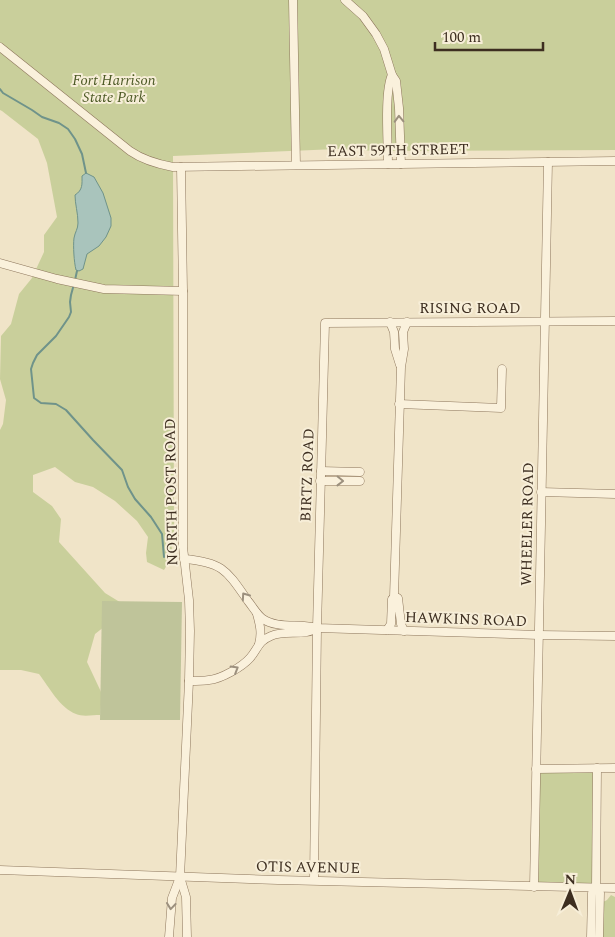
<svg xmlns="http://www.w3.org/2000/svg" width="615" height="937" font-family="Spectral,serif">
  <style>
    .green { fill: #c9cf9b }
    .cemetery { fill: #bfc49a }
    .water { fill: #a9c4bc; stroke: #6f938a }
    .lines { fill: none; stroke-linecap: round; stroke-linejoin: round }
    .stream { stroke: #6f938a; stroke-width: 2 }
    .minor-casing { stroke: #8d765c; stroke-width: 9 }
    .minor { stroke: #faf1dc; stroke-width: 8 }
    .oneway { stroke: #9c907e }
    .labels { text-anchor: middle; stroke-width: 4; stroke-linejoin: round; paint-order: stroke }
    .park-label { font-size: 15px; font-style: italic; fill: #4d5a26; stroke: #f7eed8 }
    .street-label { font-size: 15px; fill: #3d2e20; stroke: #f7eed8 }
  </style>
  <rect width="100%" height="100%" fill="#f0e4c8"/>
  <g class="green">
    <path d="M0,0H615V150L377,151L337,149L173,156L174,537L169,532L173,555L164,570L147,562L146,553L148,537L137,521L115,501L93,487L75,482L55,467L33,475V492L52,506L61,519L59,542L105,593L123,604L109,623L95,634L87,662L102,694L100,715C93,715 82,717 76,714C60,708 49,687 39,674L21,670H0V430L3,424L6,400L0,379L1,336L11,324L19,294L32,278L44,252V235L57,217L47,163L38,139L2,111L0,110Z"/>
    <polygon points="597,768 596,888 534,887 536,769"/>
    <polygon points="611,895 615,897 615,937 603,937 603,902 607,900"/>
  </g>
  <polygon class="cemetery" points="102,601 182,602 180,720 100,720"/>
  <path class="water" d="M86,173L94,177L103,193L111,218V226L106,237L99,246L87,254L83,269L79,271L76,270C74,262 73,246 74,238C75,232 78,229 78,223C78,213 75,204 75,195C83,190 82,184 82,176Z"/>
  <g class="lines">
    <g class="stream">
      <polyline points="0,89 3,93 32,110 42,117 59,123 68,129 75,139 82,154 86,173"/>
      <polyline points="75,280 77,271"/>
      <polyline points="74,284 71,295 70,302 71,312 69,317 56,336 37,355 33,363 31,369 34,398 41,403 56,404 66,410 93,440 122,470 128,487 135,499 151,517 162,534 164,557"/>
    </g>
    <g class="minor-casing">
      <g id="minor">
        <polyline points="293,0 296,165"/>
        <polyline points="345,0 363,16 376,34 384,49 392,75 396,81 399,108 401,164"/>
        <path d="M0,47L130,151C143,160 157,164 173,167L615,161"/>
        <path d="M388,164C388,143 384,92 392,75"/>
        <polyline points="181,167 183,291 183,547 189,600 190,631 189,681 180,877 186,897 187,937"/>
        <polyline points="0,263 57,279 104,289 183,291"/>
        <polyline points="390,322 394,332 395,349 400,365"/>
        <polyline points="399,404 501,408 502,369"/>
        <polyline points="321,471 360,472"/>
        <polyline points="320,481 360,481"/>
        <polyline points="541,492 615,494"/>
        <path d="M184,559C223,562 227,571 248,601C253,607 257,615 263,619C277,629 301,623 317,628L539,635L615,636"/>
        <polyline points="394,597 401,367 404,349 403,332 407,322"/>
        <path d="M257,614C260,625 262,633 259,644"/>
        <polyline points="387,630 391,624 392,599 396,597 398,598 401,624 404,631"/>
        <path d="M189,681C196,681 203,681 209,680C221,679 242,667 250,658C258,649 258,641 271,636C286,629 304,637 317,628"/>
        <polyline points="597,768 596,888 600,893 599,937"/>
        <polyline points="536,769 615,768"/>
        <polyline points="0,870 278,880 615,888"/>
        <polyline points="314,880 317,628 325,323 615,321"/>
        <polyline points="534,887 548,162"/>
        <polyline points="169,937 172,898 180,877"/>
        <polyline points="591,937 592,893 596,888"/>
      </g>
    </g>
    <use href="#minor" class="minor"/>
  </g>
  <defs><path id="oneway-chevron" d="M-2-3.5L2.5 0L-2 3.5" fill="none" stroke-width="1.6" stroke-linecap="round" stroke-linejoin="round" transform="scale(1.25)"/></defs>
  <g class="oneway">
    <use href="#oneway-chevron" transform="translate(399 119) rotate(-92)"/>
    <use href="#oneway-chevron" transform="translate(340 481) rotate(1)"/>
    <use href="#oneway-chevron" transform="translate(245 596) rotate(-125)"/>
    <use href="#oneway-chevron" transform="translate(235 669) rotate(-31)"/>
    <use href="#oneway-chevron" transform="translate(171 906) rotate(96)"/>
  </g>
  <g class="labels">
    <g class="park-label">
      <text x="114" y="85">Fort Harrison<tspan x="114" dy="17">State Park</tspan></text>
    </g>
    <g class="street-label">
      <text transform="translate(398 150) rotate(-1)" y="5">EAST 59TH STREET</text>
      <text x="470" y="313">RISING ROAD</text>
      <text transform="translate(307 475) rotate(-88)" y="5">BIRTZ ROAD</text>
      <text transform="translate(171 492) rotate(-91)" y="5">NORTH POST ROAD</text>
      <text transform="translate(527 524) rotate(-89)" y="5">WHEELER ROAD</text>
      <text transform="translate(466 619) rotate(2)" y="5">HAWKINS ROAD</text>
      <text transform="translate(308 867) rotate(1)" y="5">OTIS AVENUE</text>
    </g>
  </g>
  <g transform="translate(570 892) rotate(1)" stroke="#f7eed8" stroke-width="4" paint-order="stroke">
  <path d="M0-4L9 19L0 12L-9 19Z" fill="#3d2e20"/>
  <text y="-8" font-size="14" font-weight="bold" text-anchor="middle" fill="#3d2e20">N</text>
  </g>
  <path d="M435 42v8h108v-8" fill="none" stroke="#3d2e20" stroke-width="2.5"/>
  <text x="442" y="42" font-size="15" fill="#3d2e20" stroke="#f7eed8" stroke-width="4" paint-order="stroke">100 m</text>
</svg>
